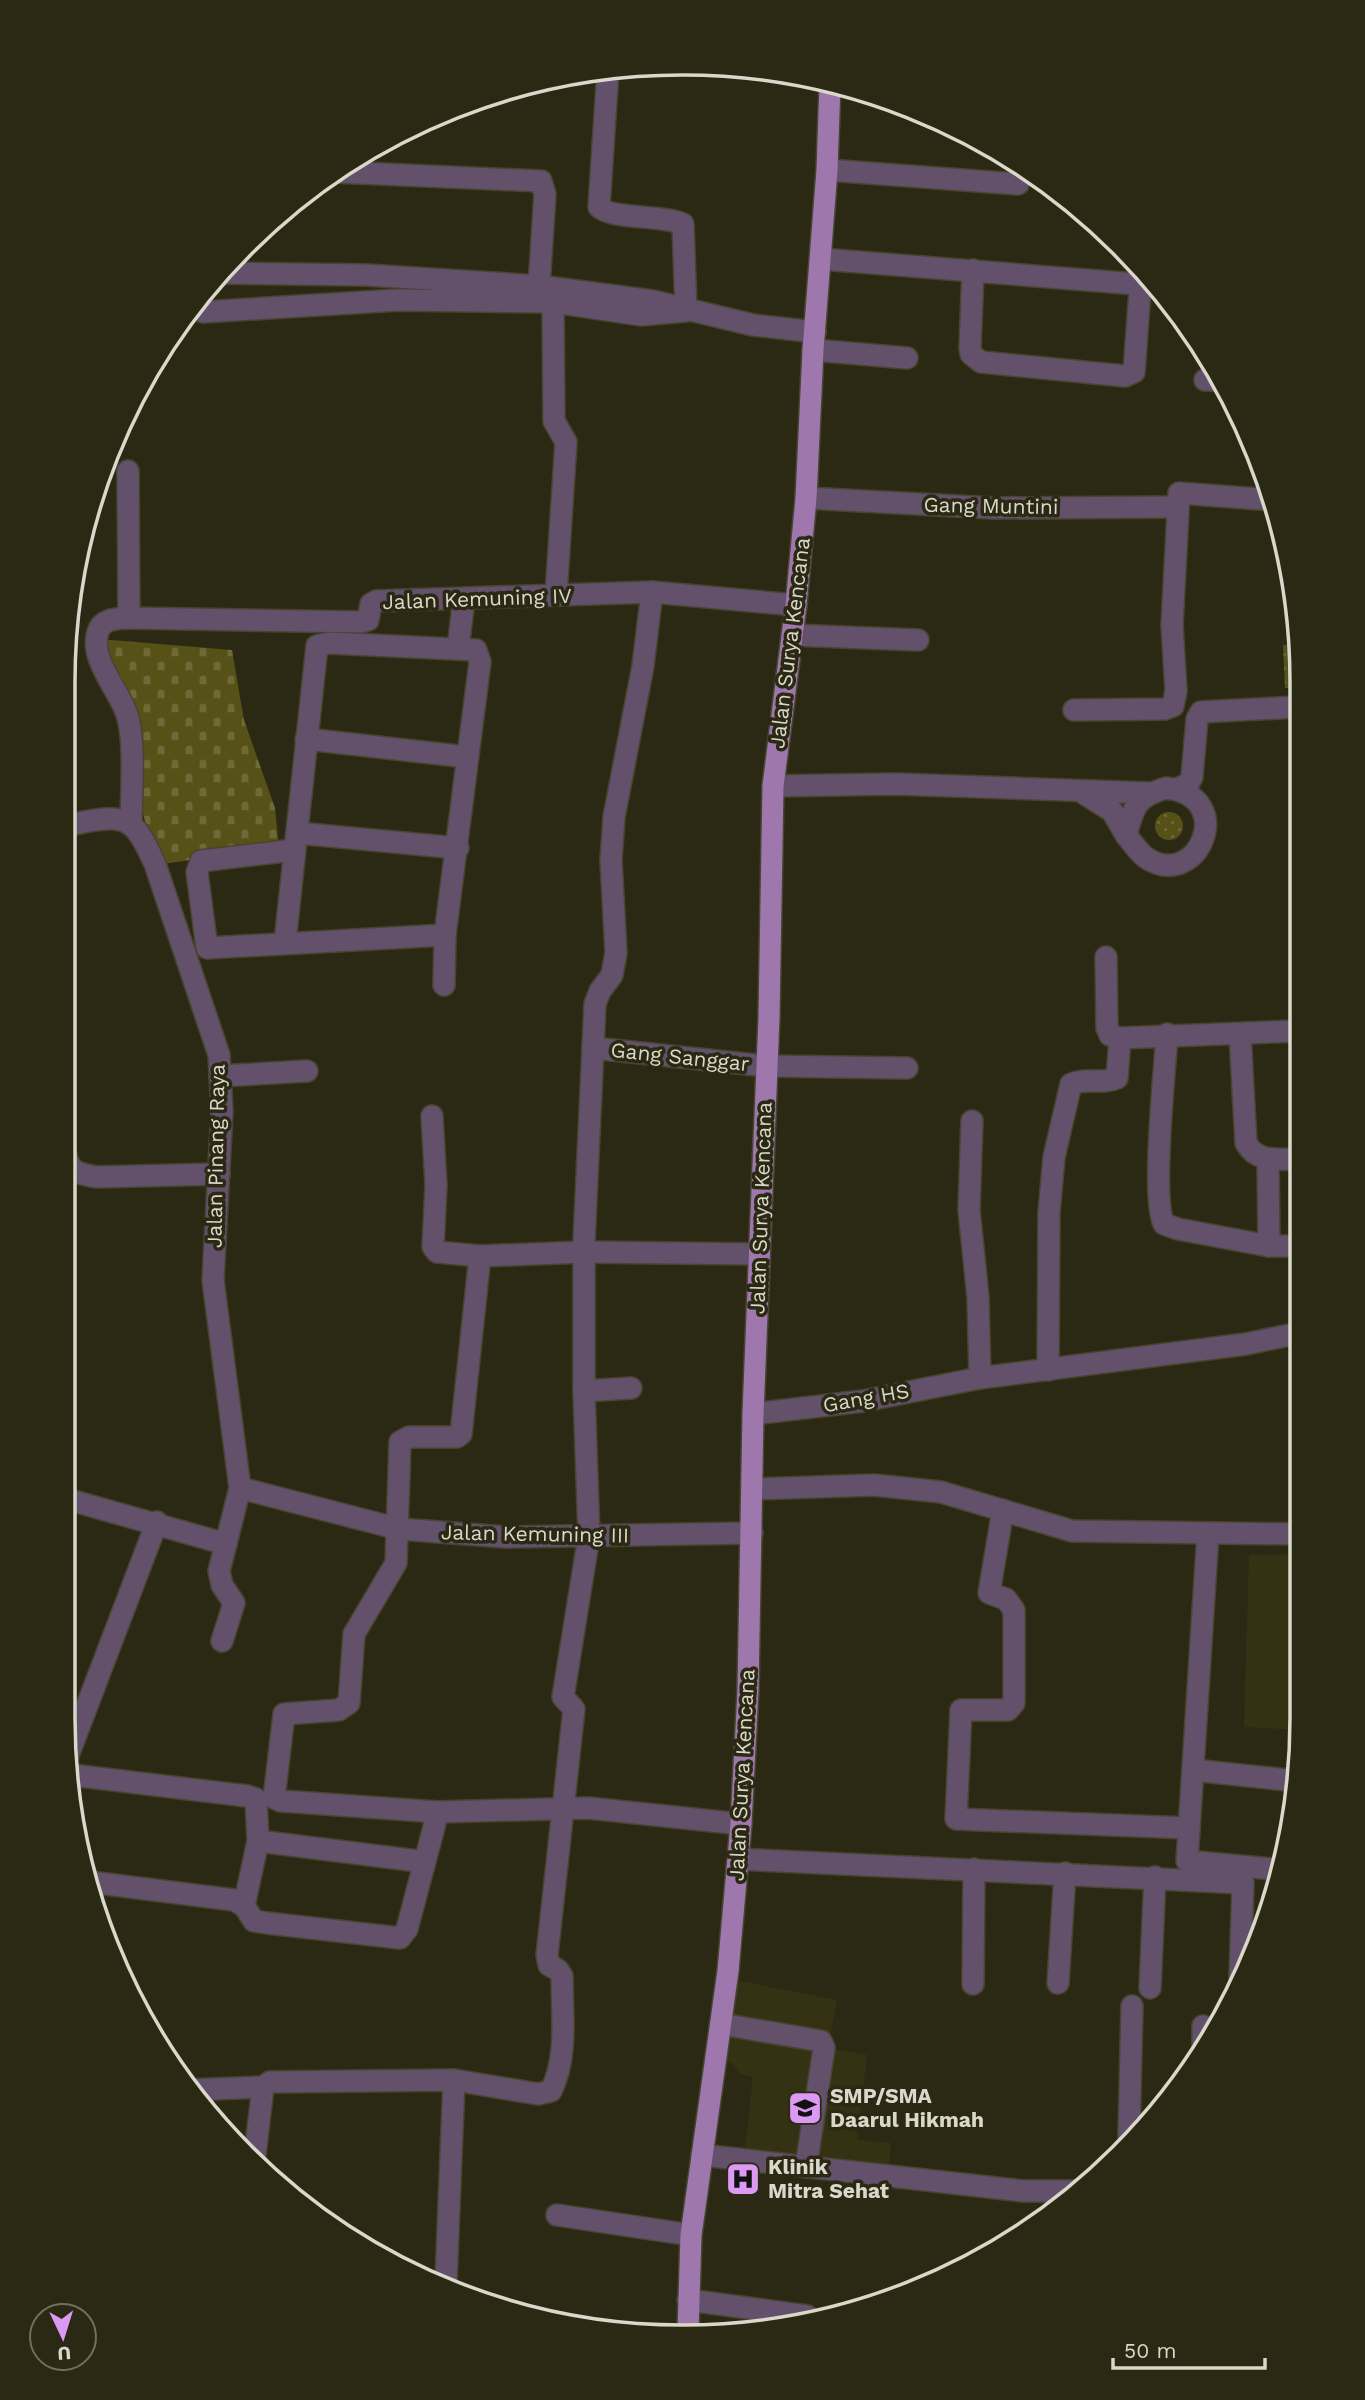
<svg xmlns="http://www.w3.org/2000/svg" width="1365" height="2400" font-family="'Work Sans',sans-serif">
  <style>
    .built { fill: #353214 }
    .cemetery { fill: url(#cemetery-stones) }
    .park { fill: url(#park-dots) }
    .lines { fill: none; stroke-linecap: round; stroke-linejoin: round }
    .minor-casing { stroke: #474530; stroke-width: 24 }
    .major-casing { stroke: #474530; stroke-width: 24 }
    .minor { stroke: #63506a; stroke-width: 21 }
    .major { stroke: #9e77ac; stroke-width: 21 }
    .labels { text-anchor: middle; stroke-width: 7; stroke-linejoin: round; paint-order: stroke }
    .street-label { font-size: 21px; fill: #d9d8ca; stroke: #2b2913 }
    .poi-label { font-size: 21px; font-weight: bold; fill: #d9d8ca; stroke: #2b2913; text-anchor: start }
    .rim { fill: none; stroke: #d9d8ca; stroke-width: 3.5 }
  </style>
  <defs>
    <pattern id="cemetery-stones" width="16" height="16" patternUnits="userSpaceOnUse" patternTransform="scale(1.75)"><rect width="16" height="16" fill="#565117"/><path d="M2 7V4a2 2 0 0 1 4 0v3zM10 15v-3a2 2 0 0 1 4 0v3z" fill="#6e6937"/></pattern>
    <pattern id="park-dots" width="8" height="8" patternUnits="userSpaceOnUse" patternTransform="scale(1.75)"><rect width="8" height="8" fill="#565117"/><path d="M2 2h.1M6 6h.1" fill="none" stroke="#6e6937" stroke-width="1.8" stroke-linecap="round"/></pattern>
  </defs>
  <rect width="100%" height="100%" fill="#2b2913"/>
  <g class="built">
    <polygon points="1300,1554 1301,1730 1244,1727 1249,1555"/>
    <polygon points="729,1979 837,2000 828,2048 867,2055 857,2140 891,2143 888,2177 744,2160 753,2077 740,2074 732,2063 717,2061"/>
  </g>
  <polygon class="cemetery" points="99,639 232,650 244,720 275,808 279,847 156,865"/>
  <g class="park">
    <polygon points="1297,644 1297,688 1285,688 1283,645"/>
    <circle cx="1169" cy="826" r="14"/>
  </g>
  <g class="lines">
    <g class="minor-casing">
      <g id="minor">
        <polyline points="827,170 1018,184"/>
        <polyline points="336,172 541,181 545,194 539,286"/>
        <polyline points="821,259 1137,284 1140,290 1134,372 1125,376 981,362 971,354 970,348 973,270"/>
        <polyline points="218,273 367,275 539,286 653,301 753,325 815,332"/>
        <polyline points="553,302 554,421 566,442 556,595"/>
        <path d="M203,312L399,300L553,302L641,315L686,311L683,224C664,215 610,219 599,207L608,70"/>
        <polyline points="813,350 907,358"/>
        <polyline points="1205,380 1218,380"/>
        <path d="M128,471L129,618C117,619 102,618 98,632C89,658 118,689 126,712C136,737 131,796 131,825"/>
        <polyline points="806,498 994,508 1177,507"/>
        <polyline points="129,618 361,622 368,620 371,604 376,601 652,592 796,605"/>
        <polyline points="792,635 918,640"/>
        <polyline points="458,648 464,599"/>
        <polyline points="1074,710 1165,709 1173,706 1176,691 1172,625 1179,493 1273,500"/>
        <polyline points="306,739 467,757"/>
        <polyline points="773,786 896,784 1149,793"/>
        <path d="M1166,788C1238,796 1199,890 1148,859C1139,854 1133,843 1126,835C1134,806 1136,797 1166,788Z"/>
        <polyline points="1177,789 1188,784 1192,777 1197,719 1201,712 1297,707"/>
        <polyline points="1085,794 1112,811 1126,835"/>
        <path d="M64,826C82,823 115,812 131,825C142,833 149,852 155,864L219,1055L222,1111L213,1280L240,1488L219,1571L222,1585L234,1603L222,1641"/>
        <polyline points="297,833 458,848"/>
        <polyline points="294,850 201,861 197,872 207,948 445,935"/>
        <polyline points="285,942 317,646 329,643 476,650 480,662 445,935 444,985"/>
        <polyline points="1106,957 1107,1028 1110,1035 1120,1038 1298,1031"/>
        <path d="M1167,1034C1165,1070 1151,1198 1164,1224L1178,1229L1269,1246H1299"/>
        <path d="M1240,1034L1246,1143C1257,1163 1278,1159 1299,1159"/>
        <polyline points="593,1048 766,1066 907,1068"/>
        <polyline points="220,1076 307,1071"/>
        <polyline points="432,1116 436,1185 433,1247 437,1252 480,1256 584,1252 758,1254"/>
        <polyline points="972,1121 969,1210 978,1297 980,1378"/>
        <path d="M64,1146C68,1171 73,1173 97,1177L219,1174"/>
        <polyline points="1268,1159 1269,1246"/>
        <polyline points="480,1256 461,1434 457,1437 409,1437 400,1442 396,1563 354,1634 349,1703 339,1710 284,1714 274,1798 281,1801 438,1812 588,1808 741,1824"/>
        <path d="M1048,1370L1049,1213L1054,1157L1071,1084C1086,1077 1103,1085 1117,1078L1120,1038"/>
        <polyline points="584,1391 631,1388"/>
        <polyline points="753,1414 863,1401 980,1378 1246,1344 1299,1333"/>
        <polyline points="240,1488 399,1529 506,1537 752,1533"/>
        <polyline points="753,1489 874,1485 941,1492 1072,1531 1300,1534"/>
        <polyline points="63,1498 226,1544"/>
        <polyline points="1003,1510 989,1593 1006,1599 1014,1610 1014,1703 1008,1710 961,1710 956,1819 1188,1828"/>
        <polyline points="1208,1533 1187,1861 1282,1870"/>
        <polyline points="69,1753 157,1522"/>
        <polyline points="1193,1770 1297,1781"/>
        <polyline points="72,1775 247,1796 256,1799 258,1841 244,1906"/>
        <polyline points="258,1841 418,1861"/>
        <polyline points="738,1859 1243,1883 1240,1977"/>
        <polyline points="90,1882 234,1900 244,1906 254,1921 267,1923 400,1938 407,1929 438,1812"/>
        <polyline points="1058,1983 1065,1873"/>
        <polyline points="973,1984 974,1869"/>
        <polyline points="1150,1988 1155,1877"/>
        <polyline points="721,2024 821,2041 824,2048 806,2167"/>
        <polyline points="1203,2047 1203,2026"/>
        <path d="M188,2090L263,2087L270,2082L454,2080L538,2094L551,2091C568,2057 562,2014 562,1976L558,1970L549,1965L547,1955L574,1709L563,1697L589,1536L584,1391V1242L595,1004L600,991L612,975L616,953L611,860L614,817L643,666L652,592"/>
        <polyline points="1129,2137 1132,2006"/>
        <polyline points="255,2154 263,2087"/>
        <polyline points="702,2155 1023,2191 1078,2191"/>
        <polyline points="557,2215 691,2235"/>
        <polyline points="446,2281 454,2080"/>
        <polyline points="688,2300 807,2316"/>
      </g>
    </g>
    <g class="major-casing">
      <polyline id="major" points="688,2332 691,2235 728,1971 741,1824 748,1690 753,1414 769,1017 773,786 796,605 806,498 813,350 827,170 830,84"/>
    </g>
    <use href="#minor" class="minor"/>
    <use href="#major" class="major"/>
  </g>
  <defs>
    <g id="school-square" transform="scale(1.75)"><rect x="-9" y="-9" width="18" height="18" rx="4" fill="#dc99f4" stroke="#2b2913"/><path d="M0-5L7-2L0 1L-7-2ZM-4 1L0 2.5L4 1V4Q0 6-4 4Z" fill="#111"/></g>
    <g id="hospital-square" transform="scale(1.75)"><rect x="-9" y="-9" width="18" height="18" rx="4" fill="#dc99f4" stroke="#2b2913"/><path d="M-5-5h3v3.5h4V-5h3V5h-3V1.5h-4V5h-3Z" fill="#111"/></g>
  </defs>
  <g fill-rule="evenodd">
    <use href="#school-square" x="805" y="2108"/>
    <use href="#hospital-square" x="743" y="2179"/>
  </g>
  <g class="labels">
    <g class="street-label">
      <text transform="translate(991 506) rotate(1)" y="7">Gang Muntini</text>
      <text transform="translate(477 599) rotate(-2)" y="7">Jalan Kemuning IV</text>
      <text transform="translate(790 643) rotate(-83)" y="7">Jalan Surya Kencana</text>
      <text transform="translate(680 1057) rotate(6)" y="7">Gang Sanggar</text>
      <text transform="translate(216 1156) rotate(-89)" y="7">Jalan Pinang Raya</text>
      <text transform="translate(761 1208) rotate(-88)" y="7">Jalan Surya Kencana</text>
      <text transform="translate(866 1398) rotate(-10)" y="7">Gang HS</text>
      <text transform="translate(535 1534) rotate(1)" y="7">Jalan Kemuning III</text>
      <text transform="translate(742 1775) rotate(-87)" y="7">Jalan Surya Kencana</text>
    </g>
    <g class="poi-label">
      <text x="830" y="2103">SMP/SMA<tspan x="830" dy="24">Daarul Hikmah</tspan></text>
      <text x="768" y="2174">Klinik<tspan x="768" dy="24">Mitra Sehat</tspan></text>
    </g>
  </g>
  <path d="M0 0H1365V2400H0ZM682 75H683A607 607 0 0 1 1290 682V1718A607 607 0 0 1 683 2325H682A607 607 0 0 1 75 1718V682A607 607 0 0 1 682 75Z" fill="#2b2913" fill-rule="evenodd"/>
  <path class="rim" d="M682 75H683A607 607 0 0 1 1290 682V1718A607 607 0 0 1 683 2325H682A607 607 0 0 1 75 1718V682A607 607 0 0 1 682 75Z"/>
  <g transform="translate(63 2337) rotate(176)"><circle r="33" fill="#2b2913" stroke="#716f5c" stroke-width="2"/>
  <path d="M0-5L12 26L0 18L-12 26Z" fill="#dc99f4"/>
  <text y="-10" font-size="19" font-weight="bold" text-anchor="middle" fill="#d9d8ca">U</text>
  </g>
  <path d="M1113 2358v10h152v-10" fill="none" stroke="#d9d8ca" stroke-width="3.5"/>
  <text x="1124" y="2358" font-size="21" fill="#d9d8ca" stroke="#2b2913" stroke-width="5" paint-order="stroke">50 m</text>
</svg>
